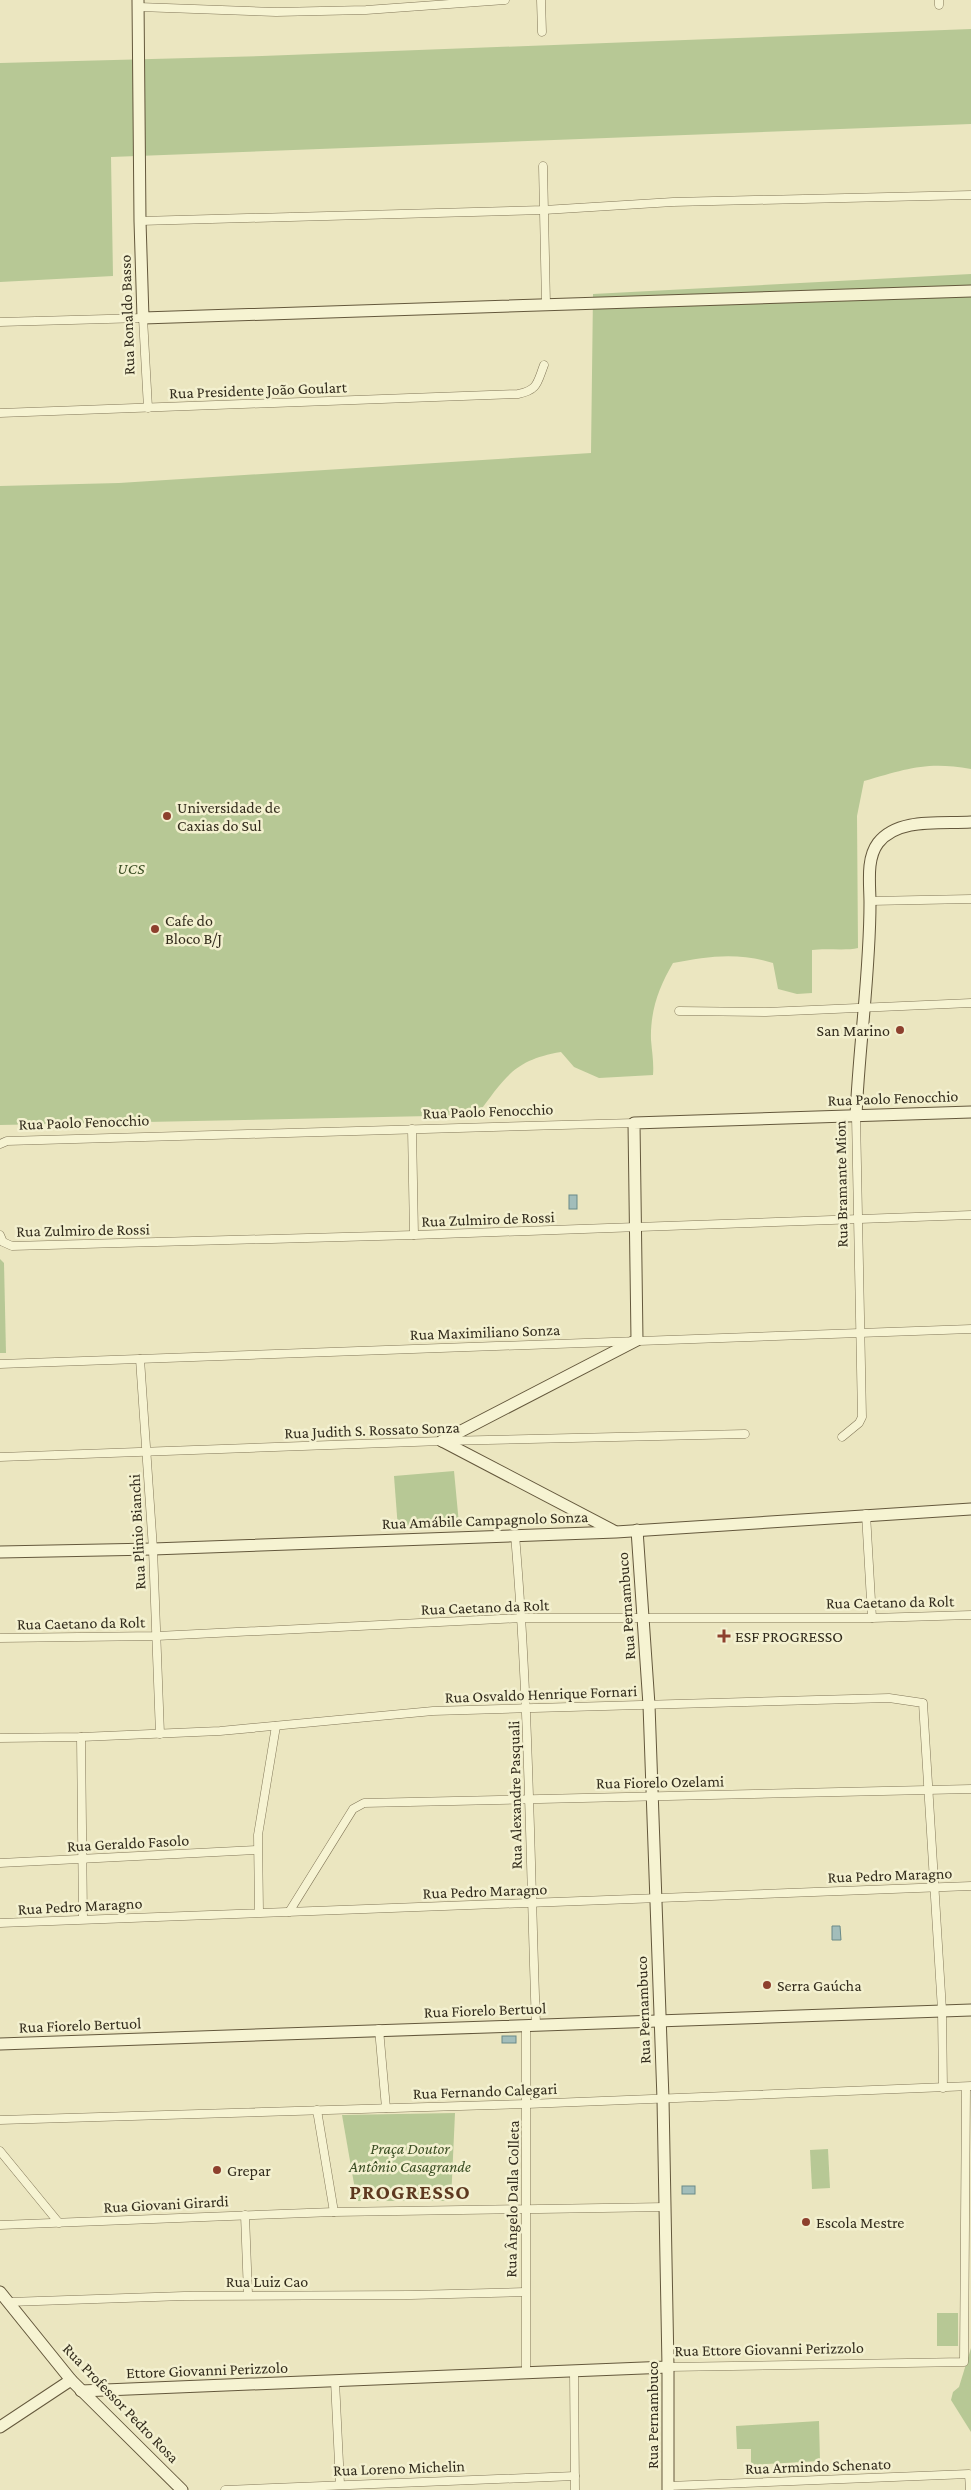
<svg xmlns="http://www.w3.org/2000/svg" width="971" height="2490" viewBox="0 0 971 2490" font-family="'Crimson Pro',serif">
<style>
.green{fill:#b7c895}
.water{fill:#a2bdba;stroke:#6a8a88}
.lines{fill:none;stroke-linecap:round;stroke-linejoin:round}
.street-casing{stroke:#827759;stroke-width:9}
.secondary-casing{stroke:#64583c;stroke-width:13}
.street{stroke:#f6f3d2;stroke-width:8}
.secondary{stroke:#f6f3d2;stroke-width:11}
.poi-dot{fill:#8d402d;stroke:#f3f0cf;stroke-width:2}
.labels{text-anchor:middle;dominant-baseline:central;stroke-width:5;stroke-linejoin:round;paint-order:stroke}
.street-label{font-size:16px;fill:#332c1d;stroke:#f3f0cf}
.poi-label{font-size:16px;fill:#332c1d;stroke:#f3f0cf;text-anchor:start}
.park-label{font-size:16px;font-style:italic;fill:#3b4e24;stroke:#f3f0cf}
.district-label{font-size:21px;font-weight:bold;letter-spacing:1px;fill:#5d381f;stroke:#f3f0cf}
</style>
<rect width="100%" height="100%" fill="#ebe6c0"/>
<!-- green -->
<g class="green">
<polygon points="971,29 971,124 111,157 113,276 0,282 0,63 262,56"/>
<path d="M971,274V769C926,761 907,769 864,781L857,816L858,948C846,951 826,948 812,950V993L797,994L778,989L773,963C738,952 708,956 673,963C659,987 650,1011 651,1040C652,1052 654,1063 653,1075L599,1078L574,1067L561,1052C513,1060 505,1078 477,1115L0,1125V486L119,483L591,453L593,294Z"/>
<polygon points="0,1259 4,1263 6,1353 0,1353"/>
<polygon points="454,1471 459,1524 398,1529 394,1476"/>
<polygon points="455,2113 451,2201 357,2201 342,2115"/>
<polygon points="828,2149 830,2188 812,2189 810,2150"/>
<rect x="937" y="2313" width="21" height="33"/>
<polygon points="971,2348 971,2432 951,2400 953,2392 959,2387"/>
<polygon points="819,2421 820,2461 751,2465 751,2449 737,2449 736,2426"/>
</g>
<!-- water -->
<g class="water">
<rect x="569" y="1195" width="8" height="14"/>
<polygon points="832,1926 840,1926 841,1940 832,1940"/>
<rect x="502" y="2036" width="14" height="7"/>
<rect x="682" y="2186" width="13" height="8"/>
</g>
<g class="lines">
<defs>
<g id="street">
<polyline points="541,0 542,32"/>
<polyline points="939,0 939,5"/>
<polyline points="139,7 276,12 366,10 505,0"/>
<polyline points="543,166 546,304"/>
<polyline points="140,221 544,210 673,202 971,195"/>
<polyline points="0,322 143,318 148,408"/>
<path d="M0,413L518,394C538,390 537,383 544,365"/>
<polyline points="870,901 971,899"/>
<polyline points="679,1011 766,1012 971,1003"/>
<polyline points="412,1129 414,1235"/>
<polyline points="0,1144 7,1141 634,1123"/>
<polyline points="0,1235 3,1242 12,1246 414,1235 971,1215"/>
<polyline points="140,1359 153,1549 160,1734"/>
<polyline points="0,1364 971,1329"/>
<polyline points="842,1437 859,1423 862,1417 856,1116"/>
<polyline points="0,1457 442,1441 745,1434"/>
<polyline points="866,1514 872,1618"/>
<path d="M515,1535C529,1698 530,1862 536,2025"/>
<polyline points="0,1638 157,1636 522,1618 872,1618 971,1615"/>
<polyline points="81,1737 83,1919"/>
<polyline points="0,1738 81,1737 220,1731 433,1711 889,1698 923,1703 942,2010 943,2088"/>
<polyline points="0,1863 257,1850"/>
<polyline points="259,1912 258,1835 276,1726"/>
<polyline points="289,1912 353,1809 364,1803 971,1789"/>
<polyline points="0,1923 971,1886"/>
<polyline points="526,2025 526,2373"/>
<polyline points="379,2029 386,2108"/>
<polyline points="317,2110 334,2212"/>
<polyline points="0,2120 527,2104 971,2086"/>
<polyline points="0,2151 59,2223"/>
<polyline points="245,2215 248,2294"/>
<polyline points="0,2225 334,2212 666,2207"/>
<polyline points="9,2302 184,2296 411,2295 525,2292"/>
<polyline points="668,2367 964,2362 966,2087"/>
<polyline points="574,2371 575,2490"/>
<polyline points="335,2381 340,2484"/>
<polyline points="668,2486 969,2474 970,2490"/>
<polyline points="225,2490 575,2476"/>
</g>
<g id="secondary">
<polyline points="138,0 140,221 143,318 971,291"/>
<path d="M856,1116C859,1045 870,974 870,903C870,884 866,859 878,843C898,817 942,824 971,822"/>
<polyline points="442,1441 637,1340 634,1123 971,1112"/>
<polyline points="442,1441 614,1531"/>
<polyline points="637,1530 649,1705 663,2099 668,2367 668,2490"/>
<polyline points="0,1552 153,1549 616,1532 971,1509"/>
<polyline points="0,2044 971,2010"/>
<polyline points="0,2292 71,2380 182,2490"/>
<polyline points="81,2391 668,2367"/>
<polyline points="0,2427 71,2380"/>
</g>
</defs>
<!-- street casing -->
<use href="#street" class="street-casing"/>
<!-- secondary casing -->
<use href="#secondary" class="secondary-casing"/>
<!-- street -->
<use href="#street" class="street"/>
<!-- secondary -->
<use href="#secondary" class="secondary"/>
</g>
<!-- markers -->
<g class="poi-dot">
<circle cx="167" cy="816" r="5"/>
<circle cx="155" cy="929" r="5"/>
<circle cx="900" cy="1030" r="5"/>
<path d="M721.5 1628.5h5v5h5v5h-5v5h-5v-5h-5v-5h5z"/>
<circle cx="767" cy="1985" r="5"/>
<circle cx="217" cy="2170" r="5"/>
<circle cx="806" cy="2222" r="5"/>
</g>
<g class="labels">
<!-- street labels -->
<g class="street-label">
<text transform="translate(127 315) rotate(-92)">Rua Ronaldo Basso</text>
<text transform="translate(258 390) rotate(-2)">Rua Presidente João Goulart</text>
<text transform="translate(893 1098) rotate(-2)">Rua Paolo Fenocchio</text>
<text transform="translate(488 1111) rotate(-2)">Rua Paolo Fenocchio</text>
<text transform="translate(84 1122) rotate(-2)">Rua Paolo Fenocchio</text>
<text transform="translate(841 1184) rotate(-91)">Rua Bramante Mion</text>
<text transform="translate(488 1219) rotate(-2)">Rua Zulmiro de Rossi</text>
<text transform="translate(83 1230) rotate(-1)">Rua Zulmiro de Rossi</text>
<text transform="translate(485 1332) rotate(-2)">Rua Maximiliano Sonza</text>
<text transform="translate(372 1430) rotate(-2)">Rua Judith S. Rossato Sonza</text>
<text transform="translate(485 1520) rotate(-2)">Rua Amábile Campagnolo Sonza</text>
<text transform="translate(137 1532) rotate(-93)">Rua Plinio Bianchi</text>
<text transform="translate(890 1602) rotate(-1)">Rua Caetano da Rolt</text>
<text transform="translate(626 1606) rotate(-94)">Rua Pernambuco</text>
<text transform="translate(485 1607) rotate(-2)">Rua Caetano da Rolt</text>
<text transform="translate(81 1623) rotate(-1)">Rua Caetano da Rolt</text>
<text transform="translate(541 1694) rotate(-2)">Rua Osvaldo Henrique Fornari</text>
<text transform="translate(660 1782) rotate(-1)">Rua Fiorelo Ozelami</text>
<text transform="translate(515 1795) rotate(-91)">Rua Alexandre Pasquali</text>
<text transform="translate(128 1843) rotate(-3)">Rua Geraldo Fasolo</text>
<text transform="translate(890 1875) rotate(-2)">Rua Pedro Maragno</text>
<text transform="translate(485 1891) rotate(-2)">Rua Pedro Maragno</text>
<text transform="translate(80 1906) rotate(-3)">Rua Pedro Maragno</text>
<text transform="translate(485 2010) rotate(-2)">Rua Fiorelo Bertuol</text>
<text transform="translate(643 2010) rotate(-92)">Rua Pernambuco</text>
<text transform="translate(80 2025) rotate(-2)">Rua Fiorelo Bertuol</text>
<text transform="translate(485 2091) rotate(-2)">Rua Fernando Calegari</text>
<text transform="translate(512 2199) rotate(-89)">Rua Ângelo Dalla Colleta</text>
<text transform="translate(166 2204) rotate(-3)">Rua Giovani Girardi</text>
<text x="267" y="2281">Rua Luiz Cao</text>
<text transform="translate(769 2349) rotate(-1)">Rua Ettore Giovanni Perizzolo</text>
<text transform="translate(207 2370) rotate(-2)">Ettore Giovanni Perizzolo</text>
<text transform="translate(121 2403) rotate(46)">Rua Professor Pedro Rosa</text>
<text transform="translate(652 2415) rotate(-90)">Rua Pernambuco</text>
<text transform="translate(818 2466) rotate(-2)">Rua Armindo Schenato</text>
<text transform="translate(399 2468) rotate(-2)">Rua Loreno Michelin</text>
</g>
<!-- poi labels -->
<g class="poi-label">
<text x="177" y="807">Universidade de<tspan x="177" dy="18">Caxias do Sul</tspan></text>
<text x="165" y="920">Cafe do<tspan x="165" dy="18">Bloco B/J</tspan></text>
<text x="890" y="1030" text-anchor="end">San Marino</text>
<text x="735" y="1636">ESF PROGRESSO</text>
<text x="777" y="1985">Serra Gaúcha</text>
<text x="227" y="2170">Grepar</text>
<text x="816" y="2222">Escola Mestre</text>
</g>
<!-- park labels -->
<g class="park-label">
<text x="131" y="868">UCS</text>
<text x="410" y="2148">Praça Doutor<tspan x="410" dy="18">Antônio Casagrande</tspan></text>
</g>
<!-- district labels -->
<g class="district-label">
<text x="410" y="2192">PROGRESSO</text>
</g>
</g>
</svg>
